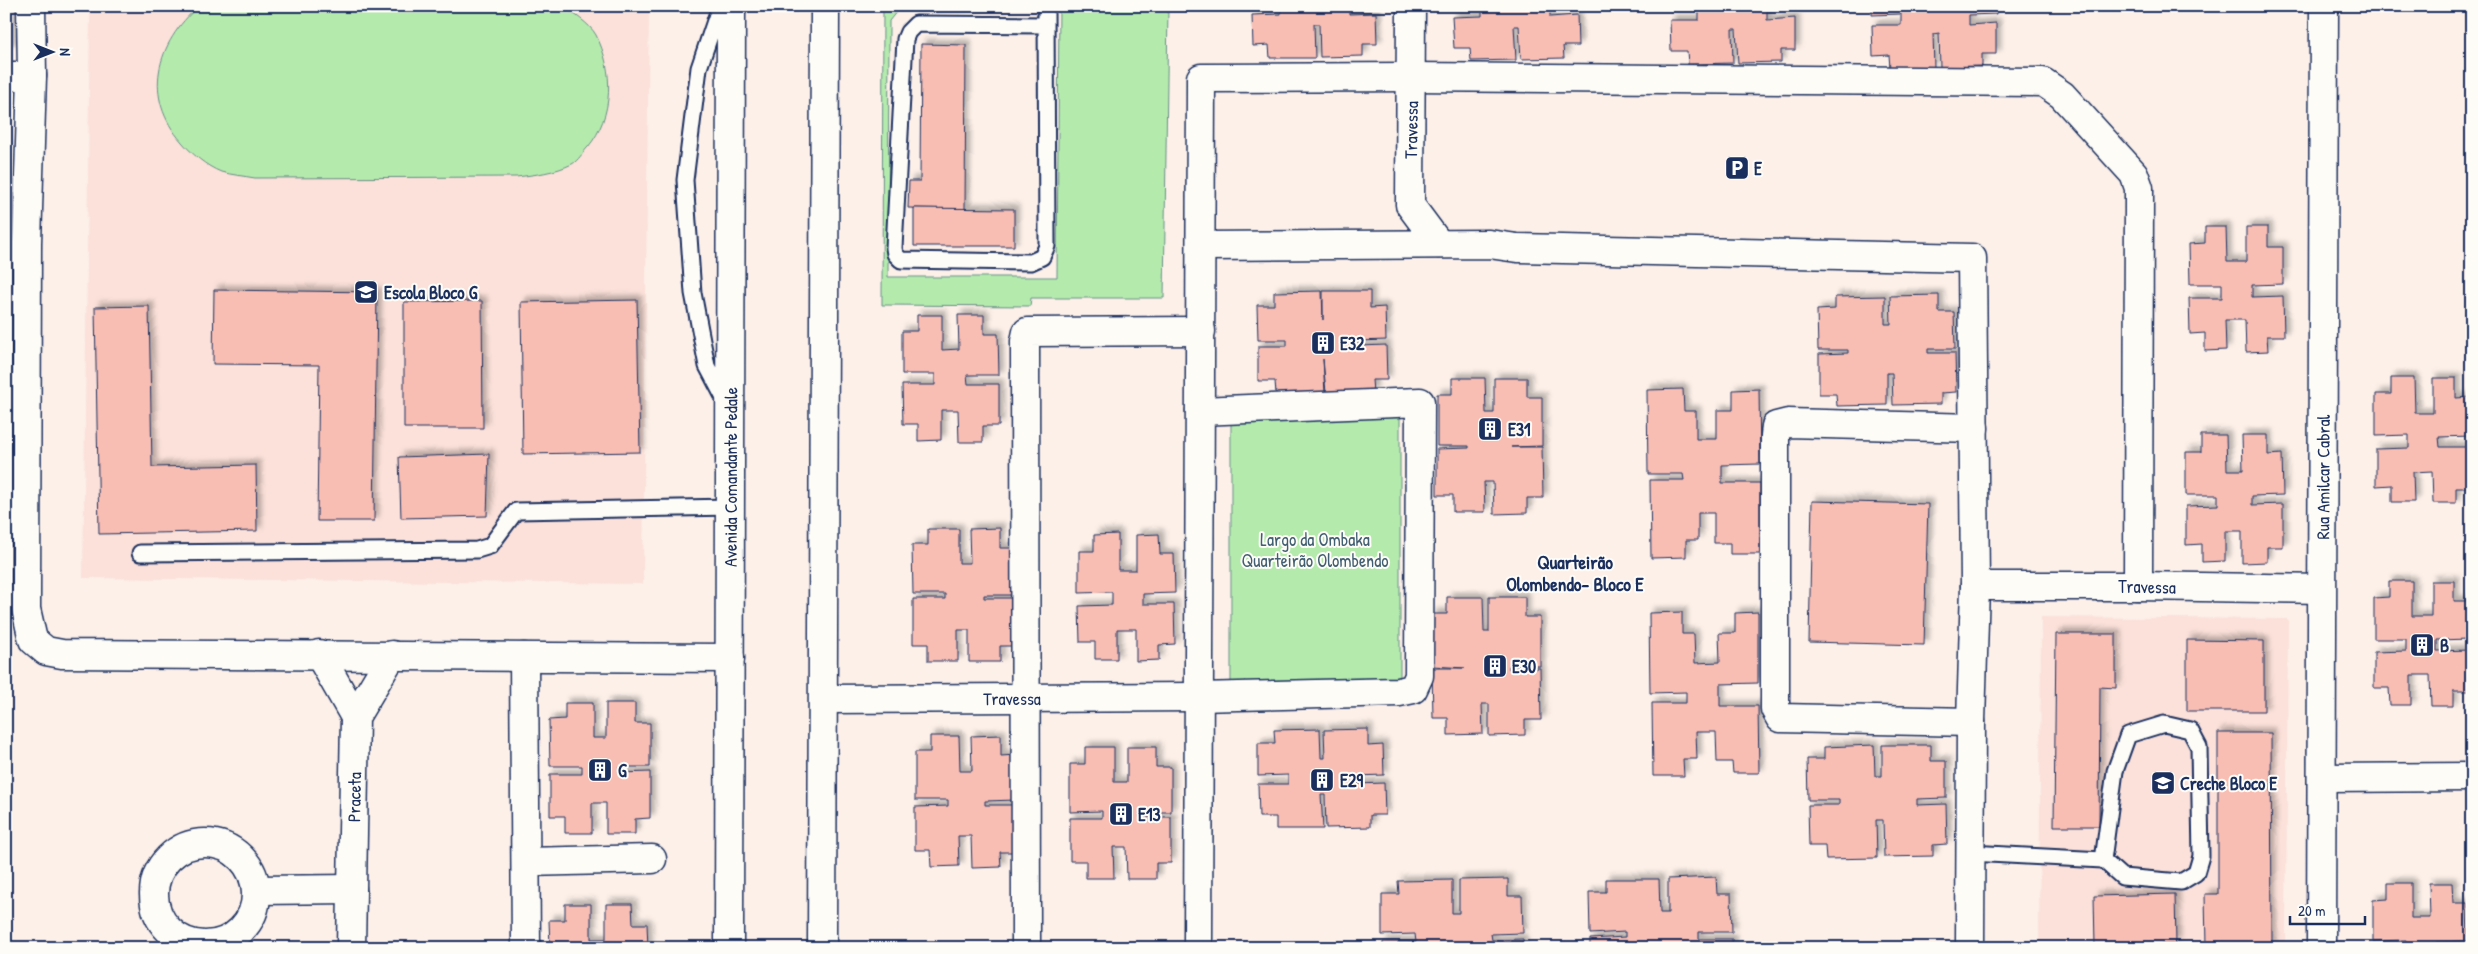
<svg xmlns="http://www.w3.org/2000/svg" width="2478" height="954" viewBox="0 0 2478 954" font-family="'Patrick Hand',sans-serif">
<style>
.built{fill:#fbe1d9}
.green{fill:#b4ebad;stroke:#688d86}
.building{fill:#f9beb3;stroke:#1b2f5e;filter:url(#shadow)}
.lines{fill:none;stroke-linecap:round;stroke-linejoin:round}
.lane-casing{stroke:#1b2f5e;stroke-width:19}
.street-casing{stroke:#1b2f5e;stroke-width:31}
.secondary-casing{stroke:#1b2f5e;stroke-width:31}
.lane{stroke:#fdfcf7;stroke-width:15}
.street{stroke:#fdfcf7;stroke-width:28}
.secondary{stroke:#fdfcf7;stroke-width:28}
.labels{text-anchor:middle;dominant-baseline:central;stroke-width:4;stroke-linejoin:round;paint-order:stroke}
.street-label{font-size:18px;fill:#1b2f5e;stroke:#fdfcf7}
.poi-label{font-size:18px;font-weight:bold;fill:#1b2f5e;stroke:#fdfcf7;text-anchor:start}
.park-label{font-size:18px;fill:#415e72;stroke:#fdfcf7}
.neighbourhood-label{font-size:19px;font-weight:bold;fill:#1b2f5e;stroke:#fdfcf7}
</style>
<defs>
<filter id="shadow"><feDropShadow dx="4.5" dy="-4.5" stdDeviation="2.5" flood-color="#0004"/></filter>
</defs>
<rect width="100%" height="100%" fill="#fcf0e9"/>
<filter id="ink" filterUnits="userSpaceOnUse"><feTurbulence type="fractalNoise" baseFrequency=".02" numOctaves="2"/><feDisplacementMap in="SourceGraphic" scale="10" xChannelSelector="R" yChannelSelector="G"/><feConvolveMatrix kernelMatrix="1 2 1 2 8 2 1 2 1" color-interpolation-filters="sRGB"/></filter>
<g filter="url(#ink)">
<!-- built -->
<g class="built">
<polygon points="90,6 649,6 643,584 83,578"/>
<polygon points="2041,617 2288,619 2286,948 2039,948"/>
</g>
<!-- green -->
<g class="green">
<path d="M199,6H561C572,12 590,24 596,35C614,70 614,116 588,147C583,152 578,161 572,164C556,172 534,175 516,177L255,178C244,176 232,175 221,172C206,166 192,154 182,142C142,97 156,43 199,6Z"/>
<polygon points="883,6 901,6 889,21 888,277 1057,277 1059,6 1168,6 1164,298 1031,298 1030,306 882,305"/>
<polygon points="1400,415 1400,685 1231,685 1231,416"/>
</g>
<!-- building -->
<g class="building">
<polygon points="1281,6 1349,6 1349,14 1376,13 1377,44 1363,44 1363,56 1320,57 1319,24 1314,24 1315,58 1270,58 1269,45 1253,46 1252,15 1281,14"/>
<polygon points="1452,6 1577,6 1550,7 1550,17 1577,15 1578,46 1563,46 1564,58 1521,59 1519,26 1514,26 1516,60 1471,61 1470,48 1454,48 1452,17 1482,16 1482,6"/>
<polygon points="1670,6 1795,6 1795,10 1767,11 1767,20 1795,18 1795,50 1781,50 1781,62 1738,63 1736,29 1732,29 1733,63 1688,64 1687,51 1671,51 1670,20 1699,20 1699,10 1670,10"/>
<polygon points="1872,6 1996,6 1996,14 1969,15 1969,25 1996,23 1996,54 1982,54 1982,66 1940,67 1939,33 1933,34 1934,67 1890,68 1889,55 1873,56 1872,25 1901,25 1901,14 1872,15"/>
<rect x="6" y="17" width="5" height="32"/>
<polygon points="921,44 966,45 965,209 908,208 909,181 920,181"/>
<polygon points="914,208 1014,209 1014,246 914,246"/>
<polygon points="2205,227 2226,227 2227,262 2246,262 2246,227 2268,227 2268,247 2283,247 2283,284 2252,285 2252,297 2283,296 2284,336 2267,336 2268,351 2246,352 2245,320 2225,320 2226,350 2205,351 2205,333 2190,334 2189,298 2222,298 2222,284 2190,284 2189,244 2205,243"/>
<polygon points="214,290 377,292 374,521 317,521 319,365 213,364"/>
<polygon points="1322,291 1323,320 1323,291 1370,291 1370,308 1385,307 1386,340 1358,341 1359,346 1386,345 1387,380 1372,380 1373,392 1326,393 1323,359 1325,393 1276,394 1275,381 1258,381 1258,346 1287,346 1287,340 1258,340 1257,305 1274,305 1274,292"/>
<polygon points="1939,295 1939,312 1954,312 1955,349 1928,349 1928,353 1955,353 1956,392 1941,393 1941,404 1893,405 1892,373 1887,373 1887,405 1837,406 1836,394 1819,394 1819,354 1848,353 1848,350 1818,350 1817,310 1835,309 1835,297 1885,296 1885,324 1891,324 1890,296"/>
<polygon points="637,300 640,452 523,454 521,302"/>
<polygon points="482,301 483,428 404,428 404,302"/>
<polygon points="149,306 152,467 256,465 257,531 99,534 95,307"/>
<polygon points="917,315 942,315 942,350 959,349 958,315 984,315 984,334 998,334 999,375 967,375 968,384 999,384 999,426 983,426 983,442 959,442 958,410 941,410 941,440 918,441 918,424 903,424 902,385 935,385 935,374 902,374 902,331 917,331"/>
<polygon points="1452,378 1485,378 1486,413 1494,413 1494,378 1527,378 1527,397 1542,397 1542,446 1511,447 1542,447 1543,498 1527,498 1527,513 1494,514 1493,482 1484,482 1485,512 1453,512 1453,495 1437,495 1437,449 1469,448 1469,446 1437,446 1437,394 1452,394"/>
<polygon points="2391,378 2414,378 2415,413 2433,413 2433,378 2456,378 2456,398 2471,397 2471,436 2439,437 2440,447 2471,447 2471,488 2456,488 2456,503 2433,503 2432,471 2413,472 2414,502 2392,502 2392,485 2376,486 2376,449 2409,448 2409,435 2376,436 2376,394 2391,394"/>
<polygon points="1683,389 1684,411 1696,411 1696,439 1717,439 1717,410 1733,410 1733,390 1759,389 1760,464 1722,465 1722,483 1760,483 1760,554 1730,554 1730,543 1714,543 1714,513 1698,513 1698,540 1686,540 1686,557 1651,558 1650,480 1684,480 1683,474 1648,474 1647,390"/>
<polygon points="2201,435 2226,435 2227,470 2243,470 2242,435 2268,435 2268,455 2282,454 2283,495 2252,496 2252,505 2283,504 2283,547 2267,547 2267,562 2242,563 2242,531 2225,531 2225,561 2202,562 2202,544 2186,545 2186,506 2218,505 2218,495 2186,495 2186,452 2201,452"/>
<polygon points="489,454 487,516 401,518 399,457"/>
<polygon points="1812,501 1928,504 1924,645 1809,642"/>
<polygon points="1000,528 1000,548 1015,548 1016,595 984,595 984,598 1015,598 1016,646 1000,646 1000,662 969,662 969,630 958,630 958,661 928,661 928,644 913,644 913,599 945,599 945,594 913,594 912,545 928,545 928,529 959,529 959,563 970,563 969,529"/>
<polygon points="1118,534 1118,570 1136,570 1136,535 1159,534 1160,554 1174,554 1175,593 1143,594 1143,604 1174,604 1175,644 1159,645 1159,660 1136,661 1136,629 1117,629 1117,659 1095,659 1095,642 1080,642 1079,606 1112,605 1112,592 1079,593 1079,551 1094,551 1094,535"/>
<polygon points="2389,581 2412,581 2412,616 2431,616 2431,581 2454,581 2454,601 2468,601 2469,639 2437,640 2437,651 2469,650 2469,691 2453,691 2453,706 2431,706 2430,675 2411,675 2411,705 2390,705 2389,688 2374,688 2374,652 2406,651 2406,639 2374,639 2374,598 2389,597"/>
<polygon points="1447,597 1483,597 1484,632 1489,632 1489,597 1525,597 1525,617 1540,617 1540,666 1509,666 1509,669 1540,668 1541,720 1525,720 1525,735 1489,736 1489,704 1482,704 1483,734 1448,735 1448,718 1433,718 1432,668 1465,668 1432,666 1432,614 1447,614"/>
<polygon points="1682,612 1682,634 1694,634 1695,663 1720,662 1719,633 1735,633 1735,613 1758,612 1758,683 1720,684 1720,706 1758,706 1759,773 1733,773 1732,762 1717,762 1716,732 1696,732 1697,759 1683,759 1684,776 1653,776 1652,703 1686,703 1686,692 1650,693 1649,613"/>
<polygon points="2056,634 2116,634 2116,688 2100,687 2099,826 2054,826"/>
<polygon points="2187,640 2264,641 2264,711 2187,711"/>
<polygon points="565,703 593,703 593,738 606,738 606,703 635,703 635,723 650,723 650,767 619,767 619,773 650,772 650,818 635,819 635,834 606,834 606,803 592,803 592,833 565,833 565,816 550,816 550,774 582,774 582,766 550,766 549,720 565,719"/>
<polygon points="1320,729 1321,758 1325,758 1324,730 1368,729 1368,746 1383,745 1384,775 1356,776 1357,784 1384,783 1385,815 1370,815 1370,827 1326,828 1325,795 1321,795 1323,829 1276,829 1276,817 1259,817 1258,784 1288,784 1288,775 1258,776 1258,743 1275,743 1274,730"/>
<polygon points="2218,733 2271,733 2272,946 2206,946 2205,894 2218,894"/>
<polygon points="1001,735 1001,756 1016,755 1016,800 985,801 985,805 1016,805 1017,852 1000,852 1001,867 972,868 971,836 958,836 959,866 931,867 930,850 915,850 915,807 948,806 948,800 915,800 915,752 930,752 930,736 959,736 960,771 972,771 971,736"/>
<polygon points="1874,745 1875,776 1882,776 1882,745 1931,745 1931,761 1946,761 1946,798 1917,799 1917,805 1946,804 1947,844 1933,845 1933,856 1884,857 1883,820 1876,820 1877,858 1826,859 1825,846 1809,846 1808,805 1839,805 1839,800 1808,800 1807,759 1824,759 1824,747"/>
<polygon points="1085,747 1114,747 1114,782 1127,782 1127,747 1156,747 1156,767 1171,767 1171,812 1140,812 1140,817 1171,817 1171,863 1156,863 1156,879 1127,879 1126,847 1113,847 1114,878 1086,878 1086,861 1070,861 1070,818 1102,818 1102,811 1070,812 1070,764 1085,764"/>
<polygon points="1716,877 1717,894 1731,894 1732,932 1699,932 1699,939 1732,939 1732,948 1590,948 1590,939 1625,937 1625,932 1590,934 1589,892 1606,892 1606,879 1659,879 1660,913 1668,913 1668,879"/>
<polygon points="1508,879 1508,896 1522,896 1523,933 1491,934 1492,940 1523,939 1523,948 1383,948 1383,942 1416,942 1415,934 1382,935 1382,894 1399,894 1398,881 1452,880 1452,913 1459,913 1459,880"/>
<polygon points="2388,883 2411,883 2411,918 2430,918 2429,883 2452,883 2453,903 2467,903 2468,941 2436,942 2436,948 2406,948 2406,940 2373,941 2373,900 2388,899"/>
<polygon points="2175,894 2176,944 2095,946 2094,896"/>
<polygon points="565,904 591,904 591,939 606,939 606,904 632,904 633,924 647,924 648,948 550,948 549,920 565,920"/>
</g>
<g class="lines">
<defs>
<g id="lane">
<polyline points="720,6 699,68 685,180 693,293 707,366 726,402"/>
<polyline points="1046,6 1047,246 1042,257 1031,262 901,260 895,254 894,248 905,39 908,32 916,24 1046,25"/>
<polyline points="140,553 477,550 490,546 516,511 732,507"/>
<polygon points="2164,724 2190,730 2199,747 2201,856 2196,873 2181,882 2122,877 2103,860 2115,771 2128,735"/>
<polyline points="1970,853 2103,860"/>
</g>
<g id="street">
<polyline points="31,6 32,76 27,243 26,609 33,640 46,651 62,654 730,658"/>
<polyline points="1411,6 1410,205 1439,244"/>
<polyline points="6,76 32,76"/>
<polyline points="1201,246 1489,244 1517,248 1972,258 1975,586 1971,722 1970,948"/>
<path id="s1" d="M1975,586H2138L2321,589"/>
<polyline points="319,654 355,717"/>
<polyline points="524,657 526,948"/>
<path id="s2" d="M824,699L1199,697L1399,692L1413,689L1419,676L1420,402L1200,411"/>
<polyline points="1971,722 1780,718 1775,709 1775,436 1776,426 1788,423 1974,428"/>
<polyline points="2323,778 2472,777"/>
<circle cx="205" cy="894" r="51"/>
<polyline points="526,862 652,859"/>
<polyline points="257,890 352,889"/>
<path id="s3" d="M351,948L355,717L392,655"/>
<polyline points="1026,948 1025,341 1027,332 1201,331"/>
<polyline points="1198,948 1201,78 1411,77 2043,82 2062,95 2134,174 2139,188 2138,586"/>
<path id="s4" d="M2321,948L2324,6"/>
</g>
<g id="secondary">
<path id="s5" d="M729,948L731,6"/>
<polyline points="822,948 825,6"/>
</g>
</defs>
<!-- lane casing -->
<use href="#lane" class="lane-casing"/>
<!-- street casing -->
<use href="#street" class="street-casing"/>
<!-- secondary casing -->
<use href="#secondary" class="secondary-casing"/>
<!-- lane -->
<use href="#lane" class="lane"/>
<!-- street -->
<use href="#street" class="street"/>
<!-- secondary -->
<use href="#secondary" class="secondary"/>
</g>
</g>
<!-- icons -->
<defs>
<symbol id="parking-square" viewBox="-11 -11 22 22"><rect x="-9" y="-9" width="18" height="18" rx="4" fill="#1b2f5e" stroke="#fdfcf7"/><path d="M-3.5-5.5H1a3.5 3.5 0 0 1 0 7H-1V5.5H-3.5ZM-1-3.4V-.6H.8a1.4 1.4 0 0 0 0-2.8Z" fill="#fff"/></symbol>
<symbol id="school-square" viewBox="-11 -11 22 22"><rect x="-9" y="-9" width="18" height="18" rx="4" fill="#1b2f5e" stroke="#fdfcf7"/><path d="M0-5L7-2L0 1L-7-2ZM-4 1L0 2.5L4 1V4Q0 6-4 4Z" fill="#fff"/></symbol>
<symbol id="building-square" viewBox="-11 -11 22 22"><rect x="-9" y="-9" width="18" height="18" rx="4" fill="#1b2f5e" stroke="#fdfcf7"/><path d="M-4-6H4V6H1V3H-1V6H-4ZM-2.5-4.3h1.7v1.8h-1.7ZM.8-4.3h1.7v1.8H.8ZM-2.5-1h1.7V.8h-1.7ZM.8-1h1.7V.8H.8Z" fill="#fff"/></symbol>
</defs>
<g fill-rule="evenodd">
<use href="#parking-square" x="1723" y="154" width="28" height="28"/>
<use href="#school-square" x="352" y="278" width="28" height="28"/>
<use href="#building-square" x="1309" y="329" width="28" height="28"/>
<use href="#building-square" x="1476" y="415" width="28" height="28"/>
<use href="#building-square" x="2408" y="631" width="28" height="28"/>
<use href="#building-square" x="1481" y="652" width="28" height="28"/>
<use href="#building-square" x="586" y="756" width="28" height="28"/>
<use href="#building-square" x="1308" y="766" width="28" height="28"/>
<use href="#school-square" x="2149" y="769" width="28" height="28"/>
<use href="#building-square" x="1107" y="800" width="28" height="28"/>
</g>
<g class="labels">
<!-- street labels -->
<g class="street-label">
<text transform="translate(1411 130) rotate(-89)">Travessa</text>
<text stroke="none"><textPath href="#s5" startOffset="471">Avenida Comandante Pedale</textPath></text>
<text stroke="none"><textPath href="#s4" startOffset="471">Rua Amilcar Cabral</textPath></text>
<text stroke="none"><textPath href="#s1" startOffset="172">Travessa</textPath></text>
<text stroke="none"><textPath href="#s2" startOffset="188">Travessa</textPath></text>
<text stroke="none"><textPath href="#s3" startOffset="151">Praceta</textPath></text>
</g>
<!-- poi labels -->
<g class="poi-label">
<text x="1754" y="168">E</text>
<text x="384" y="292">Escola Bloco G</text>
<text x="1340" y="343">E32</text>
<text x="1508" y="429">E31</text>
<text x="2440" y="645">B</text>
<text x="1512" y="666">E30</text>
<text x="618" y="770">G</text>
<text x="1340" y="780">E29</text>
<text x="2180" y="783">Creche Bloco E</text>
<text x="1138" y="814">E13</text>
</g>
<!-- park labels -->
<g class="park-label">
<text x="1315" y="539">Largo da Ombaka<tspan x="1315" dy="21">Quarteirão Olombendo</tspan></text>
</g>
<!-- neighbourhood labels -->
<g class="neighbourhood-label">
<text x="1575" y="562">Quarteirão<tspan x="1575" dy="22">Olombendo- Bloco E</tspan></text>
</g>
</g>
<!-- margin -->
<rect width="2478" height="954" fill="none" stroke="#fdfcf7" stroke-width="25"/>
<rect x="12" y="12" width="2453" height="929" fill="none" stroke="#1b2f5e" stroke-width="2" filter="url(#ink)"/>
<!-- north arrow -->
<g transform="translate(52 52) rotate(90)" stroke="#fdfcf7" stroke-width="4" paint-order="stroke">
<path d="M0-4L9 19L0 12L-9 19Z" fill="#1b2f5e"/>
<text y="-8" font-size="14" font-weight="bold" text-anchor="middle" fill="#1b2f5e">N</text>
</g>
<!-- scale -->
<path d="M2290 916v8h75v-8" fill="none" stroke="#1b2f5e" stroke-width="2.5"/>
<text x="2298" y="916" font-size="15" fill="#1b2f5e" stroke="#fdfcf7" stroke-width="4" paint-order="stroke">20 m</text>
</svg>
